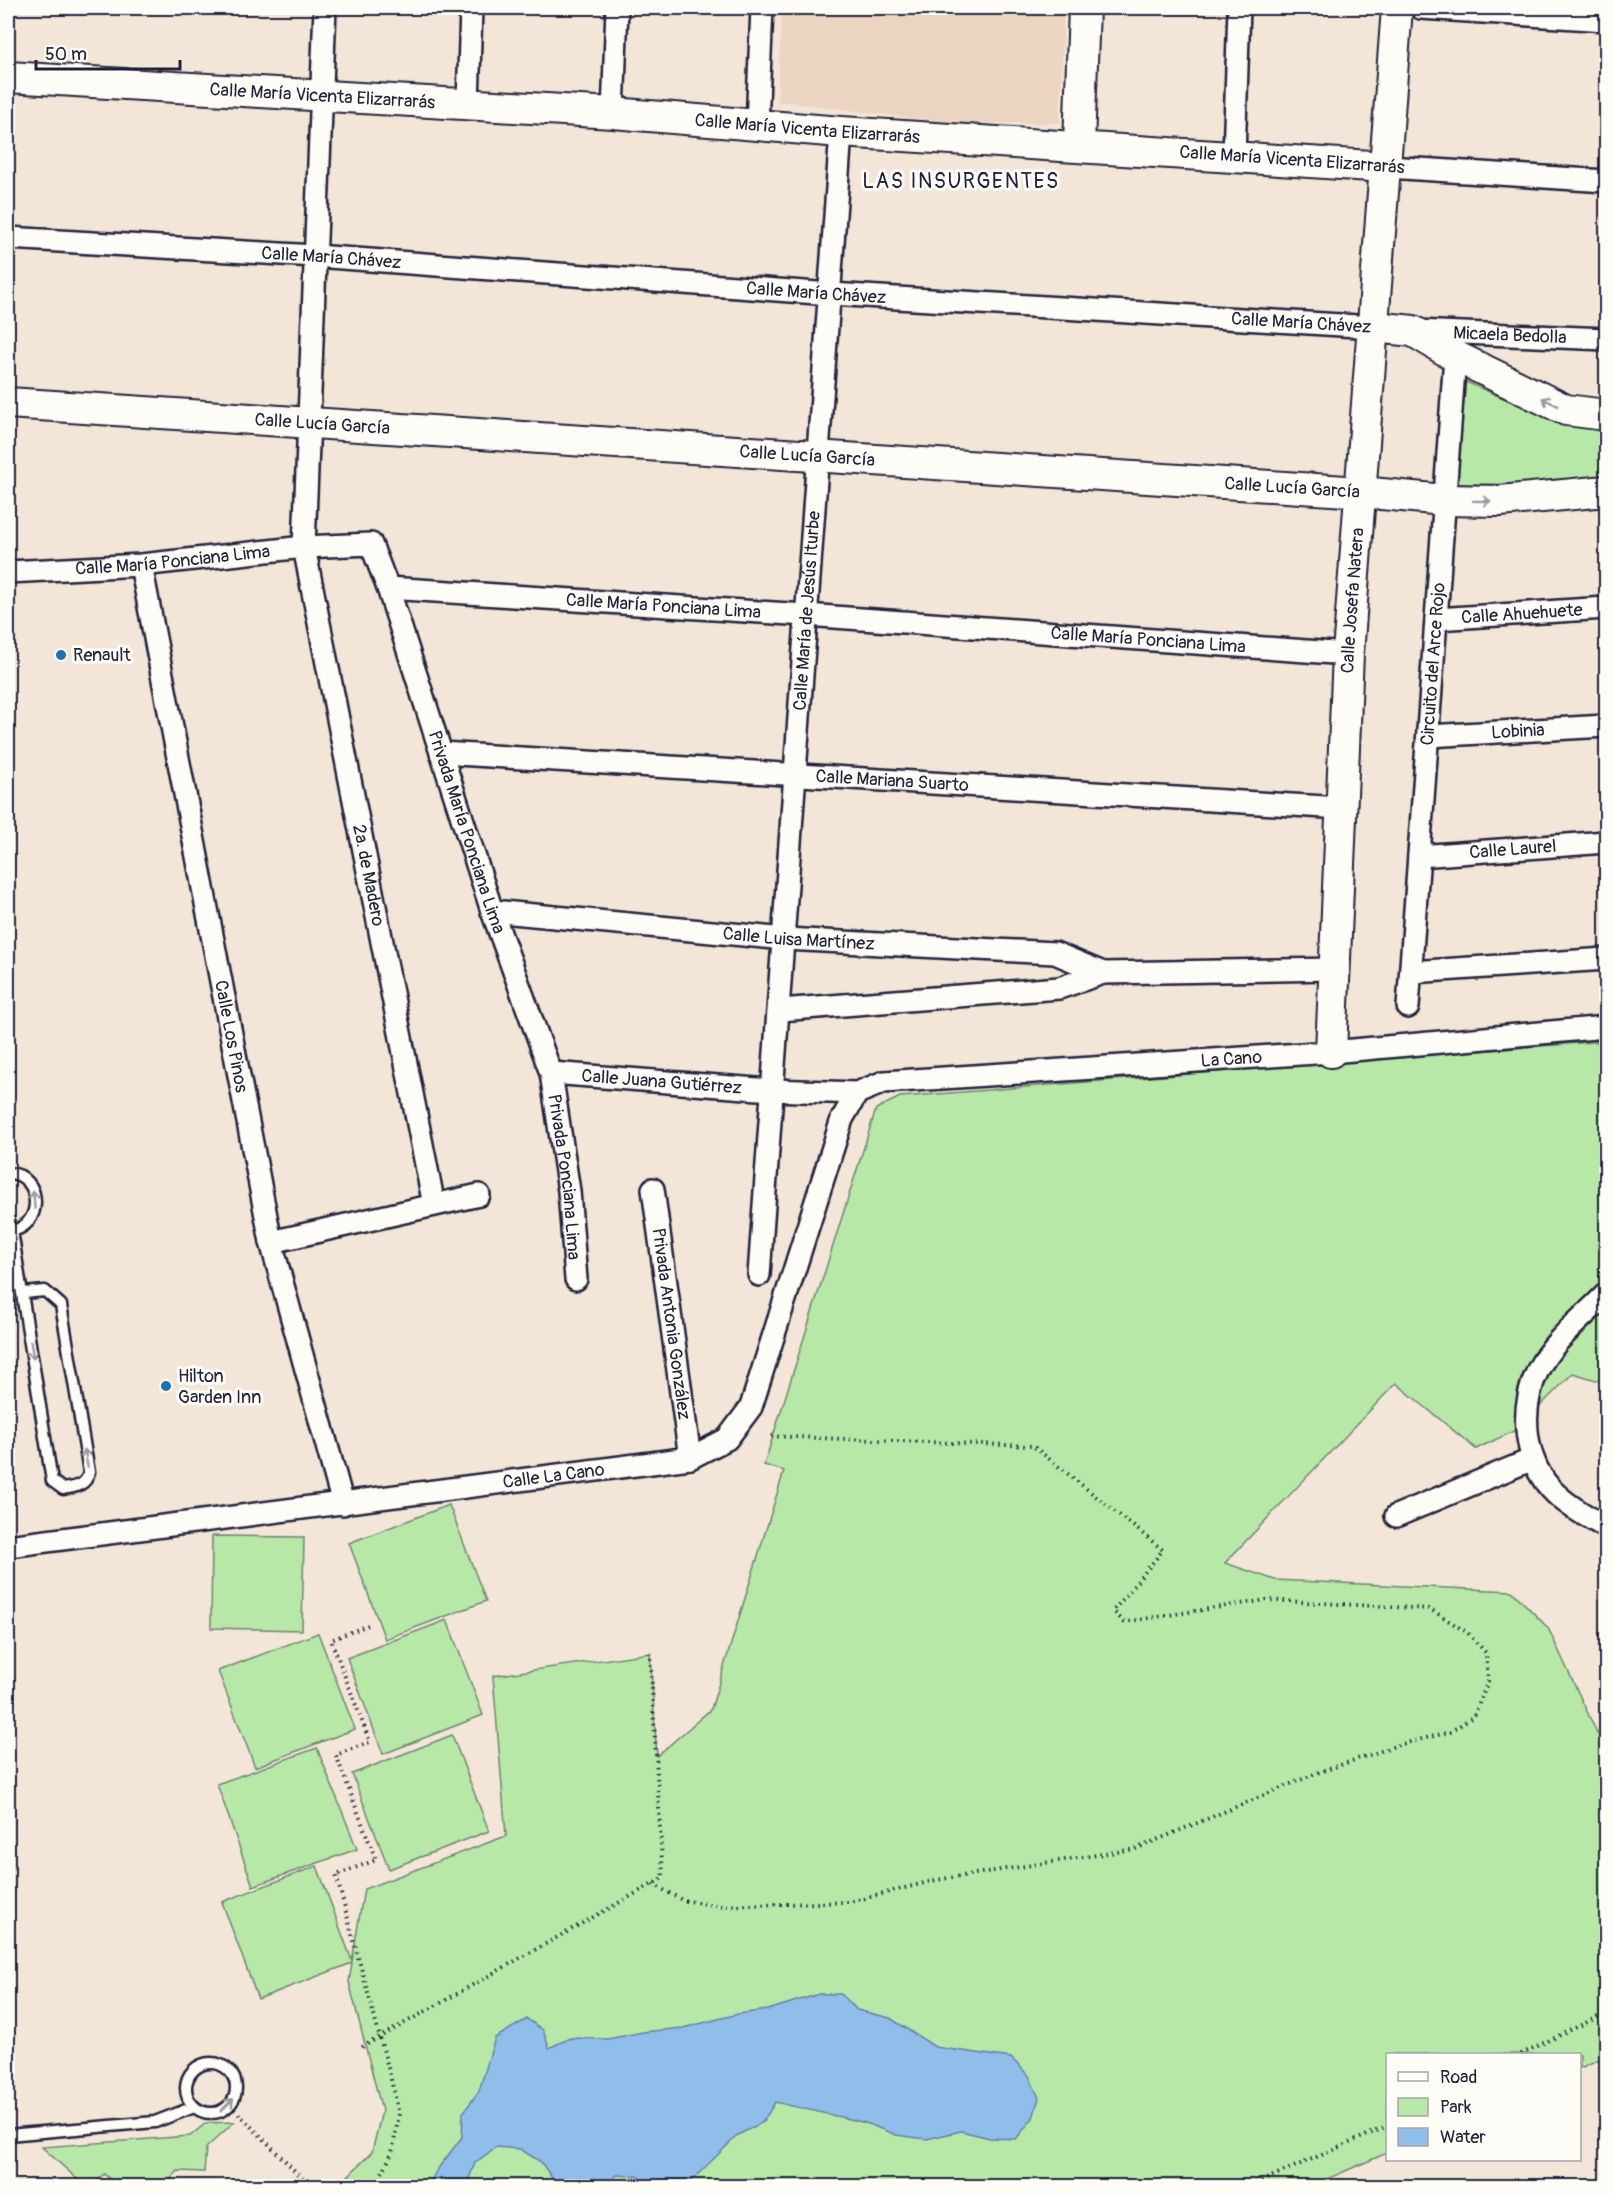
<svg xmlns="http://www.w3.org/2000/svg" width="1614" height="2194" viewBox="0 0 1614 2194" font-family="Pangolin,sans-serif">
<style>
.built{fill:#ecd5c0}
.green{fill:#b7e8a8;stroke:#6c8572;stroke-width:1.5}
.water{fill:#90beea;stroke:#6480a4;stroke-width:1.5}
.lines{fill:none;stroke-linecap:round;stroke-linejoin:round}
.lane-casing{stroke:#22223b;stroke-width:15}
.street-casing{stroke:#22223b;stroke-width:26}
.secondary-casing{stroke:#22223b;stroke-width:34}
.path{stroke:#22223b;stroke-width:4;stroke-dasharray:1.5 4.5;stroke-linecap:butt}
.lane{stroke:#fdfcf7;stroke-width:10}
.street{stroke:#fdfcf7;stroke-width:21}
.secondary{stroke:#fdfcf7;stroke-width:30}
.oneway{stroke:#9a9aa2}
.poi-dot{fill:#1f6fb2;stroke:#fdfcf7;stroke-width:2}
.labels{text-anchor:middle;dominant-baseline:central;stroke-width:6;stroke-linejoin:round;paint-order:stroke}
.street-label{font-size:18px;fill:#22223b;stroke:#fdfcf7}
.poi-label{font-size:18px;fill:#22223b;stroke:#fdfcf7;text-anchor:start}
.quarter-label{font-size:21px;letter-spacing:1.5px;fill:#22223b;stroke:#fdfcf7}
</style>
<rect width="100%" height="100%" fill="#f3e5d7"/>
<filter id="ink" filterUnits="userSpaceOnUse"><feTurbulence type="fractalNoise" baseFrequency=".0167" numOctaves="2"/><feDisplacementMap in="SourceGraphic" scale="12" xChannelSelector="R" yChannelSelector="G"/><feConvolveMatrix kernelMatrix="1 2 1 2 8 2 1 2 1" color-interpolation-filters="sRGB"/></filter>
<g filter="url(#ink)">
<!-- built -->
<polygon class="built" points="782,8 1064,8 1060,123 951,123 777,101"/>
<!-- green -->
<g class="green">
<polygon points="1464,381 1553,420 1606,425 1606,479 1536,485 1453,484"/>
<polygon points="1606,1041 1606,1383 1573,1373 1516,1430 1476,1449 1396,1383 1225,1563 1275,1580 1512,1591 1548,1628 1598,1735 1606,1738 1606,2056 1580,2068 1580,2054 1388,2054 1387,2153 1311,2186 328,2186 343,2181 372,2152 382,2111 349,1982 352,1963 258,1999 222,1902 317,1866 352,1961 364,1889 506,1836 493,1676 650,1653 657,1756 711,1709 784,1471 764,1465 876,1109 900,1097"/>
<polygon points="449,1505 486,1601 385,1639 349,1543"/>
<polygon points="212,1536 304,1537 302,1630 211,1628"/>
<polygon points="447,1620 483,1715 383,1754 347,1658"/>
<polygon points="318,1633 355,1729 255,1767 218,1671"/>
<polygon points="452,1735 489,1831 389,1869 352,1774"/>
<polygon points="317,1748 357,1849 253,1886 217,1784"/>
<polygon points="234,2122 206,2148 204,2172 178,2171 164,2186 118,2186 104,2174 92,2186 85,2186 42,2147 190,2136 206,2123"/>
</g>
<!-- water -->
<polygon class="water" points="819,1994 841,1994 857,2010 890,2018 935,2047 1011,2058 1029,2076 1039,2098 1033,2118 1016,2139 990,2138 961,2131 927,2139 896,2135 866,2123 775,2102 763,2122 738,2135 692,2180 680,2186 648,2186 638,2176 616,2175 611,2186 570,2186 554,2181 541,2162 520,2149 496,2147 475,2163 466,2186 428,2186 437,2170 462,2137 463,2113 479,2091 495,2038 527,2019 543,2030 549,2048 570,2038 608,2039 643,2032 683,2028 738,2014 768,2010"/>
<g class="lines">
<defs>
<g id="lane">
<path d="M8,1173C44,1174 44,1230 8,1231"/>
<path d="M12,1231L52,1481L63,1489C75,1487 86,1486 89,1472L61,1305L45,1291L23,1293"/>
<circle cx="211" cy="2088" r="25"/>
<polyline points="8,2135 155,2122 194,2107"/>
</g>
<g id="street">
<path id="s1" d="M325,8L304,547L434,1205"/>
<polyline points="1421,8 1606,20"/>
<polyline points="468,104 471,8"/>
<polyline points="613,113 617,8"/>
<polyline points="757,125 762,8"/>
<polyline points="1234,156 1239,8"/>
<polyline points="1387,167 1606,181"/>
<path id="s2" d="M8,238L315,256L831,294L1374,327"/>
<path id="s3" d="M1416,331L1606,339"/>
<path id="s4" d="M141,565L271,1242L343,1504"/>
<path id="s5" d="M8,572L141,565L304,547L371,544L388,588L492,911L551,1073L569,1191L576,1279"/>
<path id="s6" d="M388,588L806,615L1348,654"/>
<path id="s7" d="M1436,619L1606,608"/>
<path id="s8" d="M1428,736L1606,726"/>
<path id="s9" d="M441,753L1342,808"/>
<path id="s10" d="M1419,856L1606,842"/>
<path id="s11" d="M492,911L785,939L1055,953L1103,973"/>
<polyline points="1411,972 1606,959"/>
<path id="s12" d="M1408,1007L1455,356"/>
<polyline points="780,1010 1059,988 1103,973 1334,969"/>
<path id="s13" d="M551,1073L772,1090L857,1093L884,1082L1331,1052L1606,1027"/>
<path id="s14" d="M653,1189L690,1458"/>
<polyline points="271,1242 479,1195"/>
<path id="s15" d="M759,1275L841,132"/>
<path d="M1606,1294C1584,1317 1552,1341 1538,1370C1519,1409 1523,1463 1556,1494C1571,1508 1589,1518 1606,1527"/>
<polyline points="1396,1516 1533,1459"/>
<path id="s16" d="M8,1546L690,1458L727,1439L751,1407L842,1119L857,1093"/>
</g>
<g id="secondary">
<path id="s17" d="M8,77L613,113L841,132L1387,167"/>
<polyline points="1079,145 1084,8"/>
<polyline points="1374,327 1413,331 1455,356 1566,410 1606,415"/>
<path id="s18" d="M8,403L1361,492L1444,500L1500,501L1606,491"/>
<path id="s19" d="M1331,1052L1348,654L1397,8"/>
</g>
</defs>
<!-- lane casing -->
<use href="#lane" class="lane-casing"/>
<!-- street casing -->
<use href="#street" class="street-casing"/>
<!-- secondary casing -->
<use href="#secondary" class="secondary-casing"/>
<!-- path -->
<g class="path">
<polyline points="368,1625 331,1640 370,1742 336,1755 376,1860 336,1875 390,2075 399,2114 392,2153 376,2186"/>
<polyline points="653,1884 682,1900 720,1906 850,1902 936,1880 1135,1849 1317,1773 1398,1745 1450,1732 1474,1716 1488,1681 1486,1653 1468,1633 1430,1609 1266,1600 1124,1622 1113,1611 1163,1550 1033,1446 767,1436"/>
<polyline points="362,2047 663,1878 650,1653"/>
<polyline points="1521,2054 1606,2013"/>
<polyline points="230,2105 310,2186"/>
<polyline points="1250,2186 1388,2126"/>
</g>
<!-- lane -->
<use href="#lane" class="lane"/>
<!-- street -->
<use href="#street" class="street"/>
<!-- secondary -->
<use href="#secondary" class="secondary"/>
</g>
<!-- one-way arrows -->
<defs><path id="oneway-shaft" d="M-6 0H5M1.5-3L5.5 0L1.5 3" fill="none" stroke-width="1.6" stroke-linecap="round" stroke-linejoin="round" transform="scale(1.5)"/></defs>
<g class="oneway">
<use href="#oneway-shaft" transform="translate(1550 402) rotate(-154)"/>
<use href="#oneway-shaft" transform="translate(1482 501) rotate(1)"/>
<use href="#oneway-shaft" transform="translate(34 1200) rotate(-94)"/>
<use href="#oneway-shaft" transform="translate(32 1350) rotate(81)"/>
<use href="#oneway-shaft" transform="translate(86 1458) rotate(-100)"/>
<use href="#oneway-shaft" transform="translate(227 2105) rotate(-45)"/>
</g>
</g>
<!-- markers -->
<g class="poi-dot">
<circle cx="61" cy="655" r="6"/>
<circle cx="166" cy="1386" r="6"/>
</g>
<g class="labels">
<!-- street labels -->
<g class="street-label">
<text stroke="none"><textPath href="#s17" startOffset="315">Calle María Vicenta Elizarrarás</textPath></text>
<text stroke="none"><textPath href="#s17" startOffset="801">Calle María Vicenta Elizarrarás</textPath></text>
<text transform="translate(1292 160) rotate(4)">Calle María Vicenta Elizarrarás</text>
<text stroke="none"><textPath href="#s2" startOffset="324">Calle María Chávez</textPath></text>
<text stroke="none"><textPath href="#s2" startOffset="810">Calle María Chávez</textPath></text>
<text stroke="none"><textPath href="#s2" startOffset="1296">Calle María Chávez</textPath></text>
<text stroke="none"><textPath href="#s3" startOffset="94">Micaela Bedolla</textPath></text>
<text stroke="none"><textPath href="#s18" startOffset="315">Calle Lucía García</textPath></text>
<text stroke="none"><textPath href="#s18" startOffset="801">Calle Lucía García</textPath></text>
<text stroke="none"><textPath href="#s18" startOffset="1287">Calle Lucía García</textPath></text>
<text stroke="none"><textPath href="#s5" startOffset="165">Calle María Ponciana Lima</textPath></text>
<text stroke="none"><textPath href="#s19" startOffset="452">Calle Josefa Natera</textPath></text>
<text stroke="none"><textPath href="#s6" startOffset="276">Calle María Ponciana Lima</textPath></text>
<text stroke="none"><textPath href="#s15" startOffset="666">Calle María de Jesús Iturbe</textPath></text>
<text stroke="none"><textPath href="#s7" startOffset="86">Calle Ahuehuete</textPath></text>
<text stroke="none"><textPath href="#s6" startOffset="762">Calle María Ponciana Lima</textPath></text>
<text stroke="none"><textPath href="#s12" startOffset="344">Circuito del Arce Rojo</textPath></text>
<text stroke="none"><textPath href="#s8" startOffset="90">Lobinia</textPath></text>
<text stroke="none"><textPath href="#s9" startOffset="452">Calle Mariana Suarto</textPath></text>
<text stroke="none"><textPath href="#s5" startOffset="668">Privada María Ponciana Lima</textPath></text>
<text stroke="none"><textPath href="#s10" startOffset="94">Calle Laurel</textPath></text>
<text stroke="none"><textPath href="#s1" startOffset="874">2a. de Madero</textPath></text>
<text stroke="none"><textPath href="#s11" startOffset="308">Calle Luisa Martínez</textPath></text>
<text stroke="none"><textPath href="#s4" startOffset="480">Calle Los Pinos</textPath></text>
<text stroke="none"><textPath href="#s13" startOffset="684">La Cano</textPath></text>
<text stroke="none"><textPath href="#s13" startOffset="111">Calle Juana Gutiérrez</textPath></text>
<text stroke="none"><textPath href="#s5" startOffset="1028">Privada Ponciana Lima</textPath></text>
<text stroke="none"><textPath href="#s14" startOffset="136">Privada Antonia González</textPath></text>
<text stroke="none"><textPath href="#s16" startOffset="550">Calle La Cano</textPath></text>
</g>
<!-- poi labels -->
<g class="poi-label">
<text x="73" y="655">Renault</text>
<text x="178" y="1376">Hilton<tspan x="178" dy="21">Garden Inn</tspan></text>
</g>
<!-- quarter labels -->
<g class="quarter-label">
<text x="961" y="181">LAS INSURGENTES</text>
</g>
</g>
<!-- margin -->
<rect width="1614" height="2194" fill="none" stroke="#fdfcf7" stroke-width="30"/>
<rect x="15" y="15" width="1584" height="2164" fill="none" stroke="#22223b" stroke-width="2" filter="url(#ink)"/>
<!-- legend -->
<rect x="1386" y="2053" width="195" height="108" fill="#fdfcf7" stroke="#a5a5ac" stroke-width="1.5"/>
<rect x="1398" y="2072" width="30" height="9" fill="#fdfcf7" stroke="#a5a5ac" stroke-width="1.5"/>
<text x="1440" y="2083" font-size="18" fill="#22223b">Road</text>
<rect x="1398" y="2098" width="30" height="18" fill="#b7e8a8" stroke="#a5a5ac" stroke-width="1.5"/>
<text x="1440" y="2113" font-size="18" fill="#22223b">Park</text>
<rect x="1398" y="2128" width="30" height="18" fill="#90beea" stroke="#a5a5ac" stroke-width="1.5"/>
<text x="1440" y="2143" font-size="18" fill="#22223b">Water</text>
<!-- scale -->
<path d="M36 60v9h144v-9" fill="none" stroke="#22223b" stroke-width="3"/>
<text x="45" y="60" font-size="18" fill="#22223b" stroke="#fdfcf7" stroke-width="4.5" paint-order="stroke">50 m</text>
</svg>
